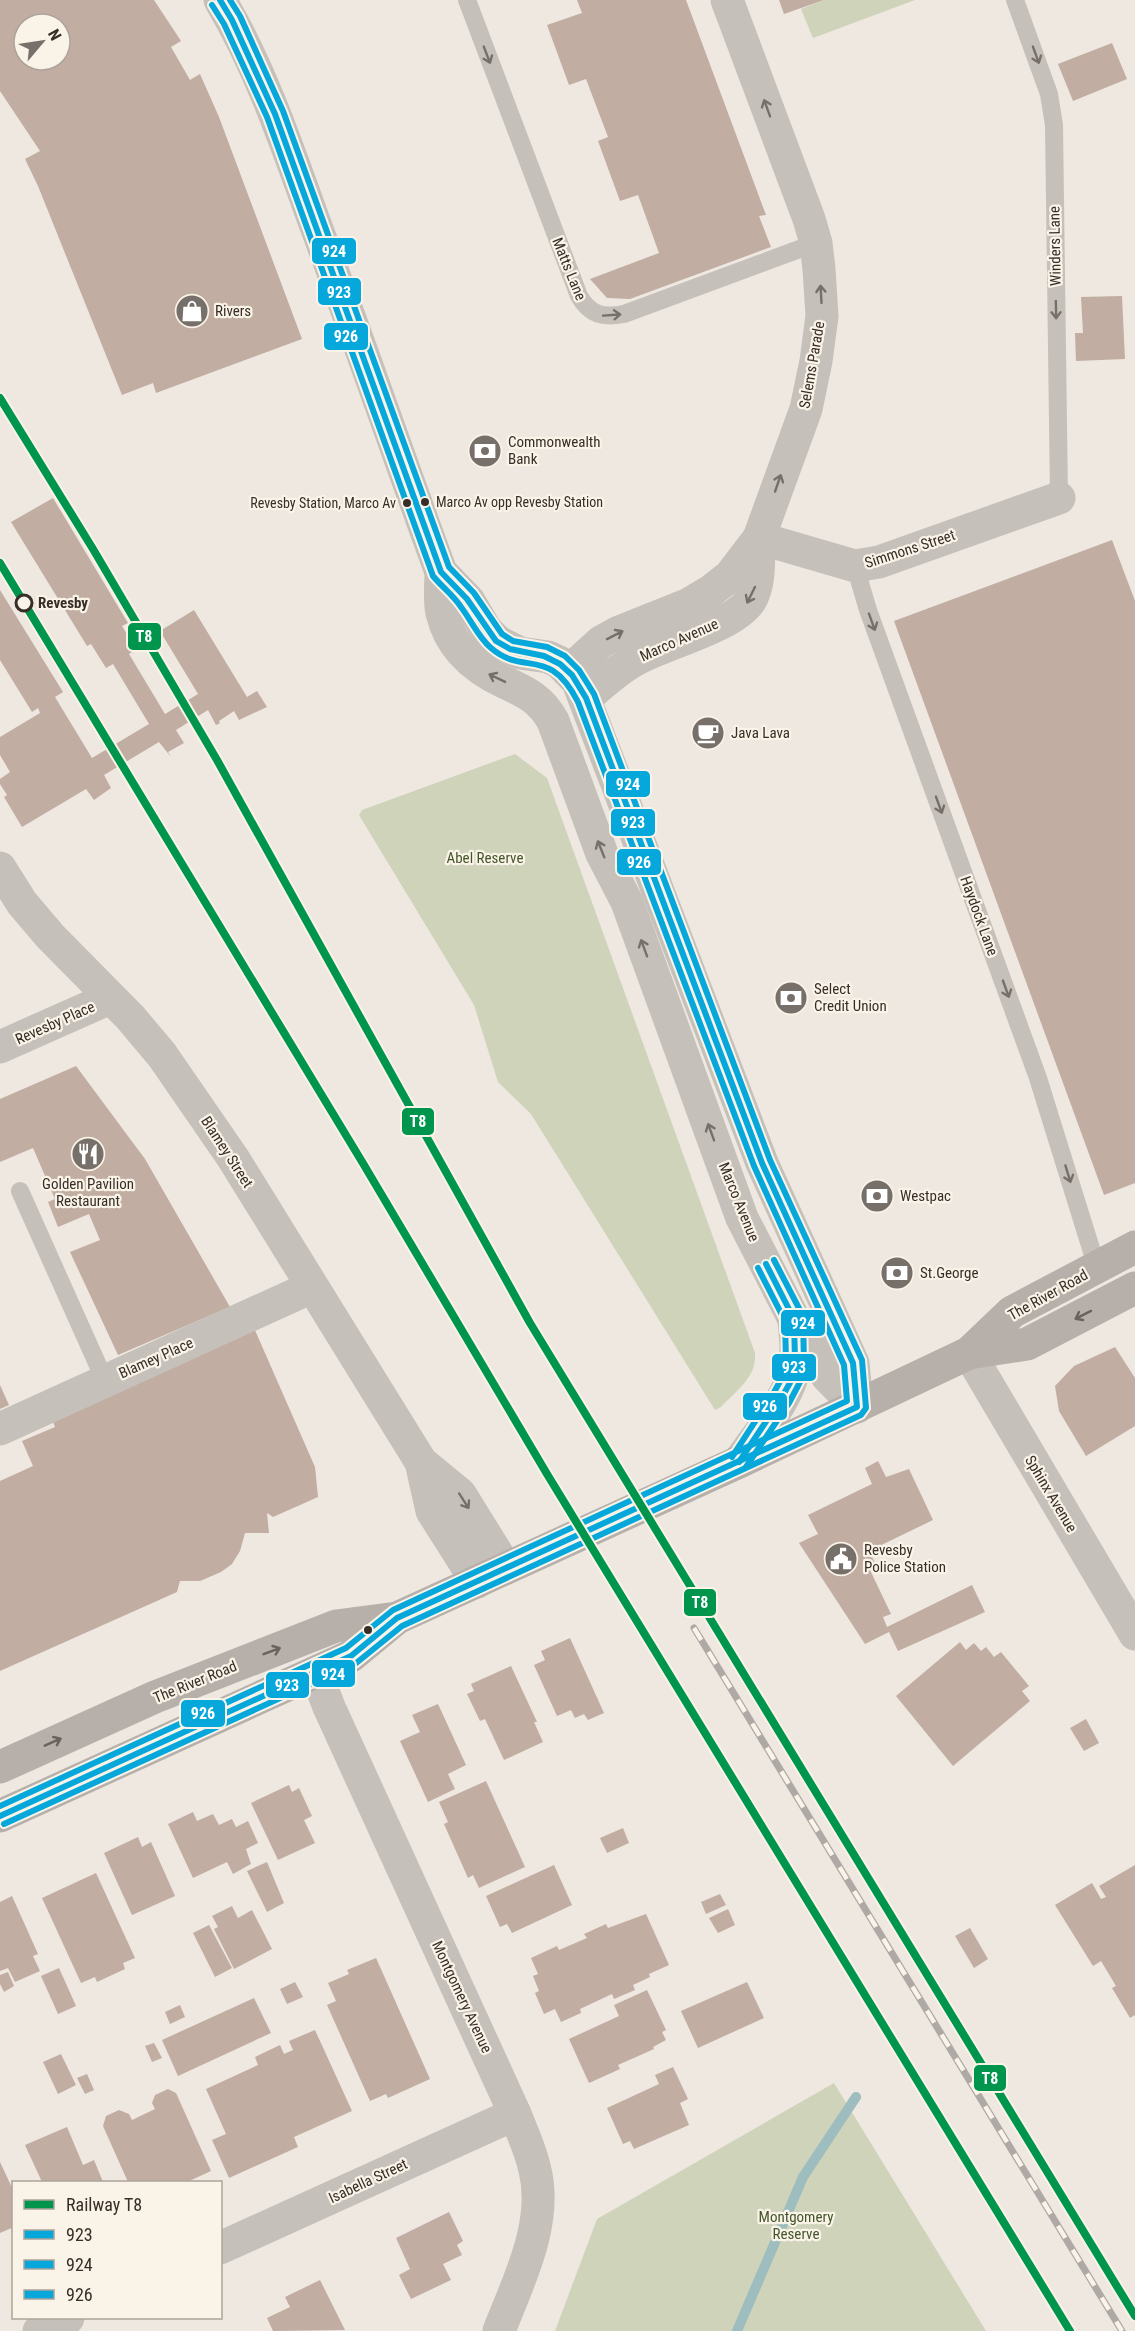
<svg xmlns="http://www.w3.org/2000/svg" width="1135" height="2331" viewBox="0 0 1135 2331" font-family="'Roboto Condensed',sans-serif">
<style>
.green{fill:#ced3ba}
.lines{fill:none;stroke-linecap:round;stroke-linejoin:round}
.stream{stroke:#9dbdbf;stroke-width:10}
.building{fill:#c1ada2;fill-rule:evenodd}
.service{stroke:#c6c0ba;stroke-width:18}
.minor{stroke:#c6c0ba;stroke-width:33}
.tertiary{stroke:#c6c0ba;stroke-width:33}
.secondary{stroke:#b7b0aa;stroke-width:33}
.rail-casing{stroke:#aea9a4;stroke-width:7}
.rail{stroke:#faf3e8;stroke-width:4.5;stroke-dasharray:14;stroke-linecap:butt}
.bus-1-casing{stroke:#faf3e8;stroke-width:10}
.bus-2-casing{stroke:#faf3e8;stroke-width:10}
.bus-3-casing{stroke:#faf3e8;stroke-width:10}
.bus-1{stroke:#06a8db;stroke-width:6}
.bus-2{stroke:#06a8db;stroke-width:6}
.bus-3{stroke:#06a8db;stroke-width:6}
.rail-1-casing{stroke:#faf3e8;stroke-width:12}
.rail-1{stroke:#00954c;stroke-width:8}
.oneway{stroke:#77706a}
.oneway2{stroke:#6a625c}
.bus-dot{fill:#372e28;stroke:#faf3e8;stroke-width:2}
.stop-dot{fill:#faf3e8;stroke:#372e28;stroke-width:3}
.labels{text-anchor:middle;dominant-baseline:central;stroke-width:4.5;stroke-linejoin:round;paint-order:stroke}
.bus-label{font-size:14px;fill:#372e28;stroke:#faf3e8;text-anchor:start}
.street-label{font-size:15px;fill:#372e28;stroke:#faf3e8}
.poi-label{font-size:15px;fill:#372e28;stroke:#faf3e8;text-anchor:start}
.stop-label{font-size:15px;font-weight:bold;fill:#372e28;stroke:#faf3e8;text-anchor:start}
.park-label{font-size:15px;fill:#44562b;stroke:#faf3e8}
.line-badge{stroke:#faf3e8;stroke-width:2}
.badge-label{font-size:16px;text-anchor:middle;font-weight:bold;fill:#fff}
</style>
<rect width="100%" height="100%" fill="#eee8e1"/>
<!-- green -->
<g class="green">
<polygon points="824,0 915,0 813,38 801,9"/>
<path d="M515,754L547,778L755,1353C757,1377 737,1390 721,1407L715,1410L531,1114L498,1082L474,1005L359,815L362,810Z"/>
<polygon points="834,2083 986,2331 555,2331 597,2219"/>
</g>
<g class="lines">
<!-- stream -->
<polyline class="stream" points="737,2331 803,2177 856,2097"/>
</g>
<!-- building -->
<g class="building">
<path d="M0,0H154L181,41L171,47L190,80L200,74L219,117L302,339L156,393L153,383L122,395L38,186L25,159L40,151L0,91ZM24,24H60V60H24Z"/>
<polygon points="577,0 686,0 766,215 759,216 771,247 630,299 607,298 590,279 659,253 638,195 620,201 598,141 608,137 586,79 569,85 547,25 582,13"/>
<polygon points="779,0 824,0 784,14"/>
<polygon points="1112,43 1127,79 1073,101 1058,64"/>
<polygon points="1122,296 1125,359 1076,361 1075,333 1083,333 1081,297"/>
<polygon points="53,498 128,623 122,626 136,649 129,654 165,714 198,694 160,631 194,610 247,697 257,691 267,707 239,720 234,711 219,721 220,723 216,725 208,710 176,730 184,743 168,752 171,757 159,742 104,775 111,788 94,800 86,789 22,827 4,797 7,795 0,784 0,779 10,772 0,755 0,737 40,713 38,708 32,712 0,660 0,590 63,692 55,697 92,758 149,724 113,664 106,668 91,644 87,646 11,522"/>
<polygon points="1112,540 1135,601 1135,1183 1104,1195 894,621"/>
<polygon points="76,1066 145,1159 230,1307 118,1355 70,1252 100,1240 89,1214 58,1227 48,1202 55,1199 33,1148 0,1162 0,1099"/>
<polygon points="254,1328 315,1467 318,1497 273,1517 267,1513 269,1533 245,1533 240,1551 232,1564 221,1572 200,1581 180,1581 177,1592 0,1671 0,1481 33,1466 22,1441 55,1427 52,1419"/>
<polygon points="1115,1347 1135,1378 1135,1426 1086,1456 1059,1411 1055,1386 1074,1366"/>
<polygon points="0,1385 9,1405 0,1409"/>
<polygon points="878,1461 886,1477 909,1469 933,1520 869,1551 877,1567 870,1570 891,1614 883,1617 887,1627 972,1585 985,1612 898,1651 889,1632 865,1644 799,1543 818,1534 808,1515 872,1484 865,1468"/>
<polygon points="570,1638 604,1713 588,1720 584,1714 575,1718 571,1710 557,1716 534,1665 545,1660 541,1651"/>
<polygon points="960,1642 966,1650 974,1643 981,1651 986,1647 994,1657 1001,1652 1029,1686 1022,1691 1030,1701 953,1766 896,1696"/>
<polygon points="511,1666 537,1722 534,1722 543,1742 504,1760 485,1719 480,1721 467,1694 474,1691 471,1684"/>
<polygon points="438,1704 466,1765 448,1774 455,1789 428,1802 400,1741 420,1732 412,1715"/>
<polygon points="1086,1719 1099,1743 1084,1751 1070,1728"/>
<polygon points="486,1781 525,1867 479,1888 473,1875 468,1878 444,1824 448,1822 439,1802"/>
<polygon points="289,1785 292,1792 299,1788 312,1816 304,1820 315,1843 278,1860 251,1803"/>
<polygon points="193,1812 197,1821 213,1814 219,1825 232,1819 236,1827 248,1821 258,1843 246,1849 251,1864 233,1874 227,1862 193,1878 168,1824"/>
<polygon points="623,1828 629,1843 607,1853 600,1838"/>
<polygon points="138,1837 142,1847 151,1842 175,1896 132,1915 104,1853"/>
<polygon points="267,1862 284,1903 267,1912 247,1871"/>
<polygon points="554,1865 572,1905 512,1933 507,1924 500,1927 486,1896"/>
<polygon points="1135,1865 1135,2015 1130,2018 1112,1988 1116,1986 1101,1961 1093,1966 1055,1905 1092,1883 1101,1899 1106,1897 1099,1886"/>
<polygon points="96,1873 135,1958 123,1963 125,1969 97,1982 95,1977 81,1983 42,1898"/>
<polygon points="720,1894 726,1905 706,1914 701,1902"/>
<polygon points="12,1896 38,1954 33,1956 40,1971 15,1982 8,1968 0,1971 0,1902"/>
<polygon points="232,1906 238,1918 252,1910 272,1949 234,1969 214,1929 218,1927 212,1916"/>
<polygon points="728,1909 735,1925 718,1933 709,1918"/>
<polygon points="646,1914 669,1965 649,1974 650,1977 633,1985 635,1990 614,1999 612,1994 580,2009 581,2013 561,2022 555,2009 544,2014 535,1993 539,1991 533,1976 538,1974 531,1958 557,1946 559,1950 587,1938 584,1934 606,1924 608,1928"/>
<polygon points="209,1925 232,1968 215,1977 193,1933"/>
<polygon points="970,1928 988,1959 974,1968 955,1936"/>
<polygon points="376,1958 430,2079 388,2098 386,2094 370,2101 327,2005 336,2001 328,1983 349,1974 347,1970"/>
<polygon points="59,1968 76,2006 58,2014 41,1976"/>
<polygon points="8,1972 14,1986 4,1992 0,1984 0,1975"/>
<polygon points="295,1982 303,1997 287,2004 280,1989"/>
<polygon points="747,1982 764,2018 698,2048 681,2011"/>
<polygon points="647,1990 666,2030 662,2032 666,2040 653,2047 654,2049 618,2065 620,2069 589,2083 569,2039 619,2016 614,2005"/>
<polygon points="254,1998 271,2033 178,2076 162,2040"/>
<polygon points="180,2005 185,2017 170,2024 165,2012"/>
<polygon points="315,2030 352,2111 294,2137 298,2147 229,2178 212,2140 226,2134 206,2089 258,2065 255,2057 280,2045 284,2054 293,2050 289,2041"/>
<polygon points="154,2043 162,2058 152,2062 145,2046"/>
<polygon points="61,2054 76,2085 58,2094 43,2062"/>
<polygon points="673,2067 688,2099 680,2103 689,2125 634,2149 630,2141 623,2144 607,2108 659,2084 655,2075"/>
<polygon points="87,2074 94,2090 85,2094 77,2078"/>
<polygon points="168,2089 176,2093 211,2171 187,2182 128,2182 103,2126 106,2116 119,2110 129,2114 132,2120 155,2109 152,2103 155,2095"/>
<polygon points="67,2127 83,2165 94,2160 103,2182 42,2182 25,2145"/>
<polygon points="0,2162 14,2192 14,2227 0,2233"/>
<polygon points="449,2212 463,2241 457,2245 462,2255 443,2264 451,2280 411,2299 399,2275 410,2269 396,2238"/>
<polygon points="320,2280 345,2330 273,2331 267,2318 290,2307 285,2297"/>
</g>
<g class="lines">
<!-- service -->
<g class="service">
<path d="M467,0L579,296C590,315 603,318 624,314L816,243"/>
<polyline points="1015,0 1049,94 1054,125 1059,498"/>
<polyline points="855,566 868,610 1038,1078 1097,1268"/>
<polyline points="20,1191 105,1381"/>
</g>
<!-- minor -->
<g class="minor">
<polyline points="759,538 855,566 879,562 1059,498"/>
<polyline points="569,671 601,642 619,632 689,604 711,591 730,576 759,538 806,409 816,361 822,316 819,269 816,243 809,219 727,0"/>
<path d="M586,698C602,684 618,669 637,659C666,643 732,627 750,601C761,584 758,557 759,538"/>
<polyline points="0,868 22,903 50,936 130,1017 162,1055 233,1158 421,1462 432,1511 477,1582"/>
<polyline points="0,1047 110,998"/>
<polyline points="0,1429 312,1287"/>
<polyline points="421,1462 460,1494 506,1568"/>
<path d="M316,1673L329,1707L515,2114C522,2132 531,2151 535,2170C548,2224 518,2282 499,2331"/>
<polyline points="220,2248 515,2114"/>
<polyline points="39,2331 68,2318"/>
</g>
<!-- tertiary -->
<g class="tertiary">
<path d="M220,0C261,69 287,146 314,221C358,338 398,455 441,572C441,585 439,601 442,613C450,647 474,668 504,682C526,692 541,699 553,721L602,854L627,902L742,1218L794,1319L827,1376L857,1407"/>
<polyline points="441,572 469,601 486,630 498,642 520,653 548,657 559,662 578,682 762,1163 853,1363 857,1407"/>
<polyline points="969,1353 1135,1634"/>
<path d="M739,1462C756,1437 783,1406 792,1377C798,1359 796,1340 794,1321"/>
</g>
<!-- secondary -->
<g class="secondary">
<polyline points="969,1353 1012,1312 1135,1247"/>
<polyline points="0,1767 155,1697 336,1626 397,1618"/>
<polyline points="0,1816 351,1656 397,1618 739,1462 969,1353 1027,1344 1135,1288"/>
</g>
<defs>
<polyline id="rail" points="694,1628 1122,2331"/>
</defs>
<!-- rail casing -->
<use href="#rail" class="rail-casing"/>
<!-- rail -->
<use href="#rail" class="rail"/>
<defs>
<g id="bus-1">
<polyline points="739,1462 781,1399 792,1379 795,1362 794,1319 766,1264"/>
<polyline points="0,1816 351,1656 397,1618 857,1407 853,1363 762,1163 586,698 572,675 560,664 544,656 510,649 496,641 467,599 441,572 275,114 232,20 220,0"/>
</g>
<g id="bus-2">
<polyline points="746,1467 789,1403 800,1382 804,1364 803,1316 774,1260"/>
<polyline points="4,1824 355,1664 402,1626 861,1415 866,1408 862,1360 770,1160 594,694 579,670 565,656 547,647 513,641 502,634 474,593 449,567 283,111 240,16 230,0"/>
</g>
<g id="bus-3">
<polyline points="732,1457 773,1394 783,1376 786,1361 785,1321 758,1268"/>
<path d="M0,1806L346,1648L393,1610L847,1401L844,1365L754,1166L578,702C549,645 525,677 491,648C478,637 471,620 461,607C453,595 442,587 433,576L267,117L224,24L212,5"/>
</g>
</defs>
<!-- bus-1 casing -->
<use href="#bus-1" class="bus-1-casing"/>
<!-- bus-2 casing -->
<use href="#bus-2" class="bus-2-casing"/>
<!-- bus-3 casing -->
<use href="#bus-3" class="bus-3-casing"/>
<!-- bus-1 -->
<use href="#bus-1" class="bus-1"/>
<!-- bus-2 -->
<use href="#bus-2" class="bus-2"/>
<!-- bus-3 -->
<use href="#bus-3" class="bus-3"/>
<defs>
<g id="rail-1">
<polyline points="0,398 93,549 217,760 530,1323 1135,2316"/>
<polyline points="0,563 364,1165 547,1474 1070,2331"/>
</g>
</defs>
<!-- rail-1 casing -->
<use href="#rail-1" class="rail-1-casing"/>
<!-- rail-1 -->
<use href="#rail-1" class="rail-1"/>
</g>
<!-- one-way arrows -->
<defs><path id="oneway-shaft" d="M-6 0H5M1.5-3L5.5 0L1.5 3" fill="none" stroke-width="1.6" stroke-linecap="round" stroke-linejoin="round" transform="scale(1.5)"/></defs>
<g class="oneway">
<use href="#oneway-shaft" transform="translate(487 55) rotate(69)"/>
<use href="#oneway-shaft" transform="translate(1036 55) rotate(70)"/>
<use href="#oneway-shaft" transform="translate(767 108) rotate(-110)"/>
<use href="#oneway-shaft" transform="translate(821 294) rotate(-93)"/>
<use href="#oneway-shaft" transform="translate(1056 310) rotate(89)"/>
<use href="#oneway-shaft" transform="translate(612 315) rotate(-4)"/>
<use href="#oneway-shaft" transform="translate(778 483) rotate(-71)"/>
<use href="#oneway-shaft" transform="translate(751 595) rotate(116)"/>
<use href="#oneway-shaft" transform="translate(872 622) rotate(70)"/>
<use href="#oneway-shaft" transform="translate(615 635) rotate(-27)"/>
<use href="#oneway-shaft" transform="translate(497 678) rotate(-154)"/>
<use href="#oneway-shaft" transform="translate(939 805) rotate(70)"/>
<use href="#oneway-shaft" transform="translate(601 849) rotate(-112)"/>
<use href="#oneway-shaft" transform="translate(644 948) rotate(-110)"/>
<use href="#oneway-shaft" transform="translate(1006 989) rotate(70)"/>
<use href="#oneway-shaft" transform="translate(711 1132) rotate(-110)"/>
<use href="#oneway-shaft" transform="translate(1068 1174) rotate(73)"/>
<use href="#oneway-shaft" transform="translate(464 1501) rotate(57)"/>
</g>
<g class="oneway2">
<use href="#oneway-shaft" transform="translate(1083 1315) rotate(153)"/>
<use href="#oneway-shaft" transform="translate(272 1651) rotate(-21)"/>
<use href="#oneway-shaft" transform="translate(53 1742) rotate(-24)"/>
</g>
<!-- icons -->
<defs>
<symbol id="shop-disc" viewBox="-11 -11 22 22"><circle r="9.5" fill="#776f69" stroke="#faf3e8"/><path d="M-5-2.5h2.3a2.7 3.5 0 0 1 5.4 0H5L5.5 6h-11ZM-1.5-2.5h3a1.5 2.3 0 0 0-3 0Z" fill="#fff"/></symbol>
<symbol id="bank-disc" viewBox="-11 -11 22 22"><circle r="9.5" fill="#776f69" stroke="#faf3e8"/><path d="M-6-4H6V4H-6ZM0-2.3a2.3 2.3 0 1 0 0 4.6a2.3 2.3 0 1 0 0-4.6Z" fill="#fff"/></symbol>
<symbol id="cafe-disc" viewBox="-11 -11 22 22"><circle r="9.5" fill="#776f69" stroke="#faf3e8"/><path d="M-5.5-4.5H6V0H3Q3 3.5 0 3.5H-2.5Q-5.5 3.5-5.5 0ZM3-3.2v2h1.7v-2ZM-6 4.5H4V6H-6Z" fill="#fff"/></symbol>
<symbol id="restaurant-disc" viewBox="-11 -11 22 22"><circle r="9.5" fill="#776f69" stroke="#faf3e8"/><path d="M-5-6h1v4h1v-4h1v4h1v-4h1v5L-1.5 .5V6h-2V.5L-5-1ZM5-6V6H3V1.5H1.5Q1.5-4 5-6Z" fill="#fff"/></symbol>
<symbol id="civic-disc" viewBox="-11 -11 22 22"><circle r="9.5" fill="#776f69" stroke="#faf3e8"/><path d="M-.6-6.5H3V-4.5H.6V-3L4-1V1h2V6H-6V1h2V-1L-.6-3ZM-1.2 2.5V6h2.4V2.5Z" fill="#fff"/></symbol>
</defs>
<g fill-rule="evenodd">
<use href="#shop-disc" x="173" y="292" width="38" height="38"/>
<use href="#bank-disc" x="466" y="432" width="38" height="38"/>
<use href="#cafe-disc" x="689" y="714" width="38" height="38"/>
<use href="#bank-disc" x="772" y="979" width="38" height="38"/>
<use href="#restaurant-disc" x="69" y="1135" width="38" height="38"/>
<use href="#bank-disc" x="858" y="1177" width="38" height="38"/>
<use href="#bank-disc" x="878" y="1254" width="38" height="38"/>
<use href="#civic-disc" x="822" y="1540" width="38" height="38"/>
</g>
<!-- markers -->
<g class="bus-dot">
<circle cx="425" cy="502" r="5"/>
<circle cx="407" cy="503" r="5"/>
<circle cx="368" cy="1630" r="5"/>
</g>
<circle class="stop-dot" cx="24" cy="603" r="8"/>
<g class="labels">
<!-- bus labels -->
<g class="bus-label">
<text x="436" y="502">Marco Av opp Revesby Station</text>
<text x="396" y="503" text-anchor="end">Revesby Station, Marco Av</text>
</g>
<!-- street labels -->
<g class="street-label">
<text transform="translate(1055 246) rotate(-91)">Winders Lane</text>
<text transform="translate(569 269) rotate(68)">Matts Lane</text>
<text transform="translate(812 365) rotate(-80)">Selems Parade</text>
<text transform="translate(910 549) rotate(-18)">Simmons Street</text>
<text transform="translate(679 640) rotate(-24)">Marco Avenue</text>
<text transform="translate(979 916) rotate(70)">Haydock Lane</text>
<text transform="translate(55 1023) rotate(-24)">Revesby Place</text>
<text transform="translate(227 1152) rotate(57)">Blamey Street</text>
<text transform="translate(739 1202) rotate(68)">Marco Avenue</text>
<text transform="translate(1048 1295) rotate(-29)">The River Road</text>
<text transform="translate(156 1358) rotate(-24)">Blamey Place</text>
<text transform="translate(1051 1494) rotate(59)">Sphinx Avenue</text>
<text transform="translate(195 1682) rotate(-22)">The River Road</text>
<text transform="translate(462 1997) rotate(65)">Montgomery Avenue</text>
<text transform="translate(368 2181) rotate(-25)">Isabella Street</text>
</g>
<!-- poi labels -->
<g class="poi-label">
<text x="215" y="311">Rivers</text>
<text x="508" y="442">Commonwealth<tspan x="508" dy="17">Bank</tspan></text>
<text x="731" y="733">Java Lava</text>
<text x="814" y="989">Select<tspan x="814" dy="17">Credit Union</tspan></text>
<text x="88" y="1184" text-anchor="middle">Golden Pavilion<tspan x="88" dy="17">Restaurant</tspan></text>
<text x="900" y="1196">Westpac</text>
<text x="920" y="1273">St.George</text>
<text x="864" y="1550">Revesby<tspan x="864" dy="17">Police Station</tspan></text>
</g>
<!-- stop labels -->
<g class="stop-label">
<text x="38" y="603">Revesby</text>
</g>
<!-- park labels -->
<g class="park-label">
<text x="485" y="858">Abel Reserve</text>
<text x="796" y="2217">Montgomery<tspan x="796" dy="17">Reserve</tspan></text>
</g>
</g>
<g class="line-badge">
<rect x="311" y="237" width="46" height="28" rx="6" fill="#06a8db"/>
<rect x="317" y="277" width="45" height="29" rx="6" fill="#06a8db"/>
<rect x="323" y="322" width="46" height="29" rx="6" fill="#06a8db"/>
<rect x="127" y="622" width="35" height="29" rx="6" fill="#00954c"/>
<rect x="605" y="770" width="46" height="28" rx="6" fill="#06a8db"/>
<rect x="610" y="808" width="46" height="29" rx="6" fill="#06a8db"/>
<rect x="616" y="848" width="46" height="28" rx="6" fill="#06a8db"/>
<rect x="401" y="1107" width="34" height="29" rx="6" fill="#00954c"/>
<rect x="780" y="1309" width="46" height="28" rx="6" fill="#06a8db"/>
<rect x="771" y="1353" width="46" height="29" rx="6" fill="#06a8db"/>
<rect x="742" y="1392" width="46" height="29" rx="6" fill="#06a8db"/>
<rect x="683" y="1588" width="34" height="29" rx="6" fill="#00954c"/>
<rect x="311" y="1659" width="45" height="29" rx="6" fill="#06a8db"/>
<rect x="265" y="1671" width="45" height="28" rx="6" fill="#06a8db"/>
<rect x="180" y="1699" width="46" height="29" rx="6" fill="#06a8db"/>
<rect x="973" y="2064" width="34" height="28" rx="6" fill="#00954c"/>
</g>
<g class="badge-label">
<text x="334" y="257">924</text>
<text x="339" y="298">923</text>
<text x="346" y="342">926</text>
<text x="144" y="642">T8</text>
<text x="628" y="790">924</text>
<text x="633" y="828">923</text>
<text x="639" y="868">926</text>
<text x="418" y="1127">T8</text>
<text x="803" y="1329">924</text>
<text x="794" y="1373">923</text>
<text x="765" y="1412">926</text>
<text x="700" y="1608">T8</text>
<text x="333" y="1680">924</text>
<text x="287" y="1691">923</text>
<text x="203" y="1719">926</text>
<text x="990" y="2084">T8</text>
</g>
<!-- legend -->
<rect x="12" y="2181" width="210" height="138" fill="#faf3e8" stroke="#aca49b" stroke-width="1.5"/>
<rect x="24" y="2200" width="30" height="9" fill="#00954c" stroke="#aca49b" stroke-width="1.5"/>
<text x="66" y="2211" font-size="18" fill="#372e28">Railway T8</text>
<rect x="24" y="2230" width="30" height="9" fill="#06a8db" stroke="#aca49b" stroke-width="1.5"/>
<text x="66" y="2241" font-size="18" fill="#372e28">923</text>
<rect x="24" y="2260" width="30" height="9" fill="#06a8db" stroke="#aca49b" stroke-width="1.5"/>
<text x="66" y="2271" font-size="18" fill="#372e28">924</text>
<rect x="24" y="2290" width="30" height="9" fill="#06a8db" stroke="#aca49b" stroke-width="1.5"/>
<text x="66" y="2301" font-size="18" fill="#372e28">926</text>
<!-- north arrow -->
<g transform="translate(42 42) rotate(61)"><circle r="28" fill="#faf3e8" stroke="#aca49b" stroke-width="1.5"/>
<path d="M0-4.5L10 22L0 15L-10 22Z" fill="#776f69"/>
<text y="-9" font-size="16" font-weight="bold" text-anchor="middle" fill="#372e28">N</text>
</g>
</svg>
